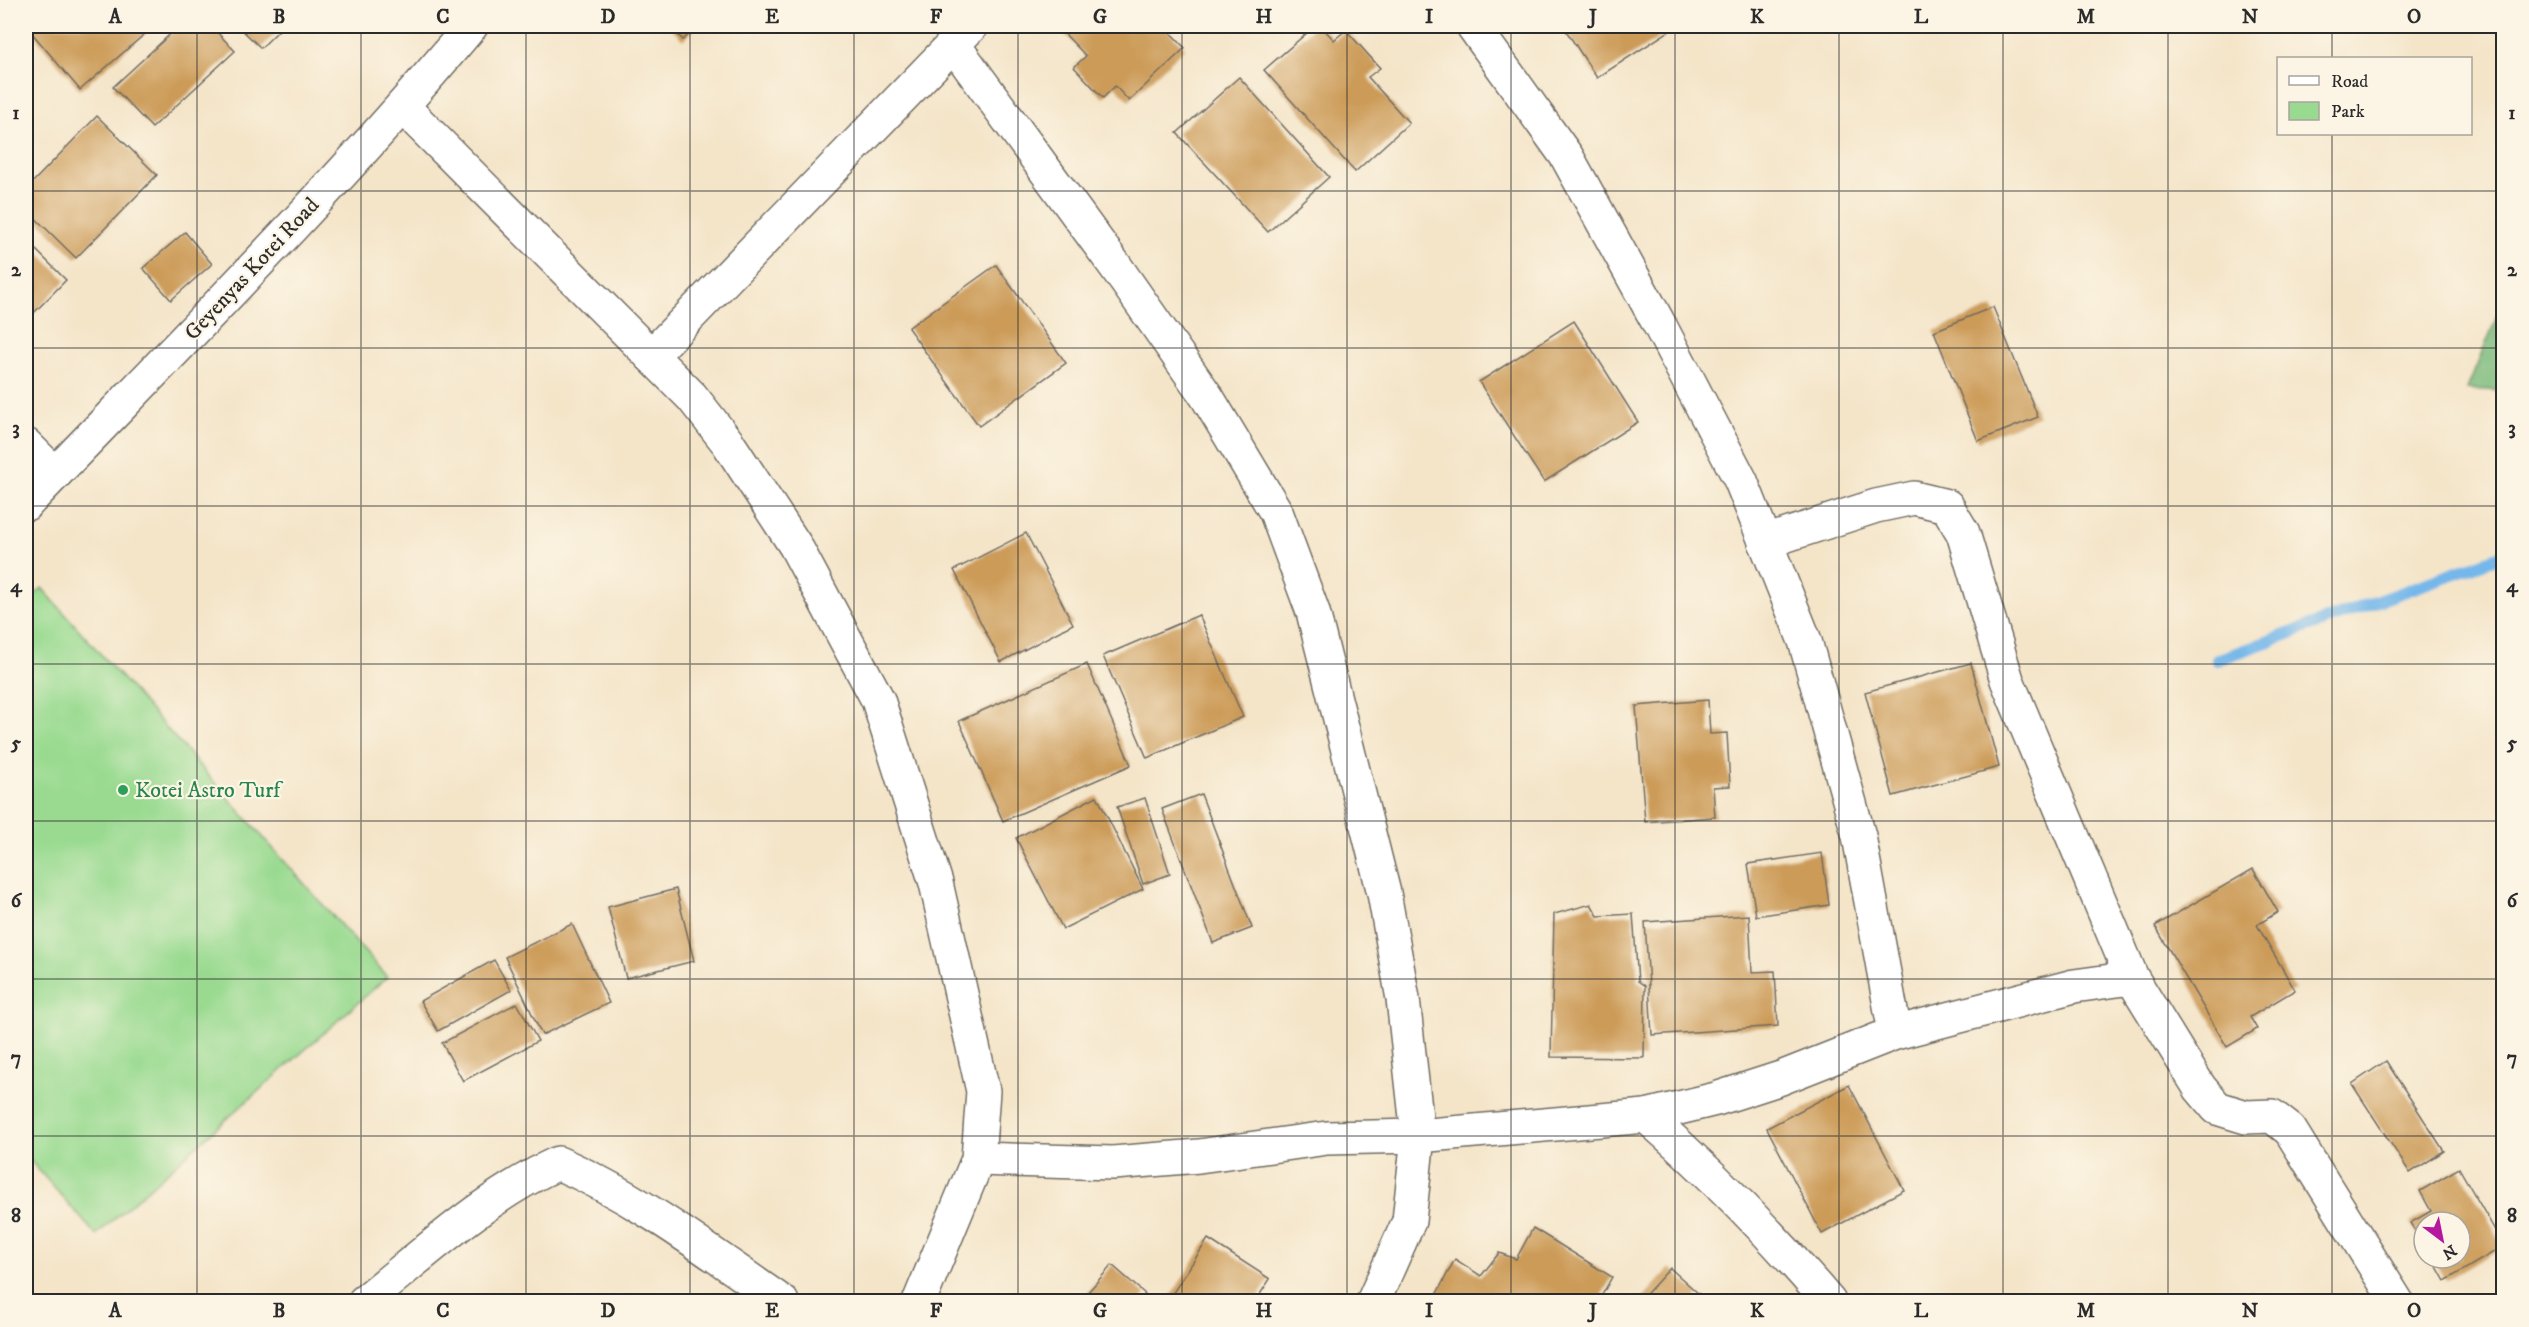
<svg xmlns="http://www.w3.org/2000/svg" width="2529" height="1327" viewBox="0 0 2529 1327" font-family="'IM FELL DW Pica',serif">
<style>
.green{fill:#99da90;stroke:#62825e;stroke-width:1.5}
.forest{fill:#7aba7a;stroke:#527252;stroke-width:1.5}
.lines{fill:none;stroke-linecap:round;stroke-linejoin:round}
.stream{stroke:#75b7ea;stroke-width:12}
.building{fill:#cc9b59}
.minor-casing{stroke:#716c62;stroke-width:36}
.minor{stroke:#fff;stroke-width:33}
.grid{fill:none;stroke:#2b2b2b;stroke-width:1.5;stroke-opacity:0.55}
.leisure-dot{fill:#2e9e5b;stroke:#fcf5e5;stroke-width:2}
.labels{text-anchor:middle;dominant-baseline:central;stroke-width:4.5;stroke-linejoin:round;paint-order:stroke}
.street-label{font-size:22px;fill:#2b2b2b;stroke:#fcf5e5}
.leisure-label{font-size:22px;fill:#27864d;stroke:#fcf5e5;text-anchor:start}
.neatline{fill:none;stroke:#2b2b2b;stroke-width:2}
.grid-label{font-size:20px;text-anchor:middle;font-weight:bold;fill:#2b2b2b}
</style>
<rect width="100%" height="100%" fill="#fcf5e5"/>
<filter id="ink" filterUnits="userSpaceOnUse"><feTurbulence type="fractalNoise" baseFrequency=".0167" numOctaves="2"/><feDisplacementMap in="SourceGraphic" scale="12" xChannelSelector="R" yChannelSelector="G"/><feConvolveMatrix kernelMatrix="1 2 1 2 8 2 1 2 1" color-interpolation-filters="sRGB"/></filter>
<filter id="wash" filterUnits="userSpaceOnUse"><feTurbulence type="fractalNoise" baseFrequency=".008" numOctaves="4" result="noise"/><feDisplacementMap in="SourceGraphic" scale="24" xChannelSelector="R" yChannelSelector="G"/><feGaussianBlur stdDeviation="1.35" result="paint"/><feColorMatrix in="noise" values="0 0 0 0 0 0 0 0 0 0 0 0 0 0 0 0 0 1.4 0 .05"/><feComposite in="paint" operator="in"/></filter>
<g filter="url(#wash)">
<rect width="100%" height="100%" fill="#f4e5c9"/>
<!-- green -->
<polygon class="green" points="42,588 387,977 96,1235 26,1156 26,603"/>
<!-- forest -->
<polygon class="forest" points="2503,302 2503,391 2467,389"/>
<g class="lines">
<!-- stream -->
<polyline class="stream" points="2217,660 2504,555"/>
</g>
<g id="blocks">
<!-- building -->
<g class="building">
<polygon points="26,26 154,26 80,90"/>
<polygon points="179,26 211,26 235,51 152,128 113,87"/>
<polygon points="238,26 283,26 261,48"/>
<polygon points="669,26 698,26 683,40"/>
<polygon points="1057,26 1164,26 1185,48 1129,101 1115,86 1103,98 1074,67 1086,56"/>
<polygon points="1315,26 1321,26 1334,40 1346,30 1380,68 1368,77 1409,123 1355,172 1264,70"/>
<polygon points="1563,26 1677,26 1597,78"/>
<polygon points="1239,77 1329,177 1268,232 1177,133"/>
<polygon points="97,116 157,175 76,258 26,209 26,189"/>
<polygon points="185,232 212,264 171,300 143,268"/>
<polygon points="26,240 66,280 26,321"/>
<polygon points="996,265 1066,363 979,426 908,328"/>
<polygon points="1993,307 2038,417 1978,441 1934,331"/>
<polygon points="1574,321 1638,422 1544,482 1479,382"/>
<polygon points="1026,533 1073,624 1001,662 954,570"/>
<polygon points="1199,615 1243,717 1147,758 1103,656"/>
<polygon points="1971,663 1999,767 1893,796 1865,692"/>
<polygon points="1087,664 1131,765 1003,821 959,721"/>
<polygon points="1708,700 1710,734 1727,733 1730,786 1713,787 1715,817 1645,822 1636,706"/>
<polygon points="1201,794 1252,928 1213,943 1162,809"/>
<polygon points="1097,796 1143,889 1063,929 1016,838"/>
<polygon points="1145,798 1170,874 1143,884 1117,807"/>
<polygon points="1822,853 1829,905 1756,916 1748,864"/>
<polygon points="2253,869 2278,912 2257,925 2295,990 2250,1017 2257,1029 2227,1047 2155,926"/>
<polygon points="676,889 694,961 626,978 608,907"/>
<polygon points="1591,904 1598,916 1633,914 1638,981 1645,986 1644,1058 1551,1057 1554,914"/>
<polygon points="1749,915 1752,972 1775,971 1778,1026 1652,1035 1645,922"/>
<polygon points="572,924 609,1003 542,1035 505,957"/>
<polygon points="494,960 511,990 438,1031 420,1001"/>
<polygon points="517,1003 538,1041 463,1081 442,1043"/>
<polygon points="2386,1061 2444,1151 2410,1173 2352,1084"/>
<polygon points="1849,1085 1904,1190 1822,1234 1767,1128"/>
<polygon points="2459,1168 2504,1246 2445,1281 2432,1258 2460,1258 2460,1222 2424,1222 2424,1245 2410,1223 2431,1211 2420,1191"/>
<polygon points="1533,1228 1612,1277 1598,1302 1437,1302 1434,1299 1455,1259 1481,1276 1499,1253 1516,1259"/>
<polygon points="1208,1239 1270,1279 1255,1302 1167,1302"/>
<polygon points="1112,1265 1145,1294 1139,1302 1079,1302"/>
<polygon points="1670,1268 1699,1294 1692,1302 1639,1302"/>
<polygon points="2253,1294 2257,1302 2237,1302"/>
</g>
</g>
</g>
<g filter="url(#ink)">
<use href="#blocks" fill-opacity="0" stroke="#716c62" stroke-width="1.5"/>
<g class="lines">
<defs>
<g id="minor">
<polyline points="1473,26 1567,157 1658,322 1741,481 1805,641 1859,836 1895,1033"/>
<polyline points="953,44 1116,267 1207,397 1276,512 1313,612 1384,893 1403,999 1418,1136 1409,1221 1373,1302"/>
<polyline points="403,107 692,397 728,443 795,545 878,700 936,883 983,1091 978,1159 919,1302"/>
<polyline points="651,356 971,26"/>
<polyline points="26,445 55,474"/>
<path d="M26,504C177,347 331,193 471,26"/>
<polyline points="1765,542 1876,506 1914,498 1947,506 1963,533 2007,680 2132,978 2200,1088 2217,1108 2246,1117 2272,1116 2290,1130 2397,1302"/>
<path d="M1646,1116C1713,1174 1772,1235 1829,1302"/>
<polyline points="978,1159 1113,1163 1199,1156 1327,1138 1418,1136 1646,1116 1716,1099 1781,1078 1895,1033 2074,986 2132,978"/>
<path d="M364,1302C426,1252 486,1196 558,1163C639,1198 709,1252 782,1302"/>
</g>
</defs>
<!-- minor casing -->
<use href="#minor" class="minor-casing"/>
<!-- minor -->
<use href="#minor" class="minor"/>
</g>
</g>
<!-- grid -->
<path class="grid" d="M197,26V1302M361,26V1302M526,26V1302M690,26V1302M854,26V1302M1018,26V1302M1182,26V1302M1347,26V1302M1511,26V1302M1675,26V1302M1839,26V1302M2003,26V1302M2168,26V1302M2332,26V58M2332,134V1302M26,191H2504M26,348H2504M26,506H2504M26,664H2504M26,821H2504M26,979H2504M26,1136H2504"/>
<!-- markers -->
<circle class="leisure-dot" cx="123" cy="790" r="6"/>
<g class="labels">
<!-- street labels -->
<g class="street-label">
<text transform="translate(252 269) rotate(-47)">Geyenyas Kotei Road</text>
</g>
<!-- leisure labels -->
<g class="leisure-label">
<text x="135" y="790">Kotei Astro Turf</text>
</g>
</g>
<!-- margin -->
<rect width="2529" height="1327" fill="none" stroke="#fcf5e5" stroke-width="66"/>
<!-- legend -->
<rect x="2277" y="57" width="195" height="78" fill="#fcf5e5" stroke="#a8a49b" stroke-width="1.5"/>
<rect x="2289" y="76" width="30" height="9" fill="#ffffff" stroke="#a8a49b" stroke-width="1.5"/>
<text x="2331" y="87" font-size="18" fill="#2b2b2b">Road</text>
<rect x="2289" y="102" width="30" height="18" fill="#99da90" stroke="#a8a49b" stroke-width="1.5"/>
<text x="2331" y="117" font-size="18" fill="#2b2b2b">Park</text>
<!-- north arrow -->
<g transform="translate(2442 1240) rotate(148)"><circle r="28" fill="#fcf5e5" stroke="#a8a49b" stroke-width="1.5"/>
<path d="M0-4.5L10 22L0 15L-10 22Z" fill="#b5179e"/>
<text y="-9" font-size="16" font-weight="bold" text-anchor="middle" fill="#2b2b2b">N</text>
</g>
<rect x="33" y="33" width="2463" height="1261" class="neatline"/>
<g class="grid-label">
<text x="115" y="23">A</text>
<text x="279" y="23">B</text>
<text x="443" y="23">C</text>
<text x="608" y="23">D</text>
<text x="772" y="23">E</text>
<text x="936" y="23">F</text>
<text x="1100" y="23">G</text>
<text x="1264" y="23">H</text>
<text x="1429" y="23">I</text>
<text x="1593" y="23">J</text>
<text x="1757" y="23">K</text>
<text x="1921" y="23">L</text>
<text x="2086" y="23">M</text>
<text x="2250" y="23">N</text>
<text x="2414" y="23">O</text>
<text x="16" y="119">1</text>
<text x="2512" y="119">1</text>
<text x="16" y="276">2</text>
<text x="2512" y="276">2</text>
<text x="16" y="434">3</text>
<text x="2512" y="434">3</text>
<text x="16" y="592">4</text>
<text x="2512" y="592">4</text>
<text x="16" y="749">5</text>
<text x="2512" y="749">5</text>
<text x="16" y="907">6</text>
<text x="2512" y="907">6</text>
<text x="16" y="1064">7</text>
<text x="2512" y="1064">7</text>
<text x="16" y="1222">8</text>
<text x="2512" y="1222">8</text>
<text x="115" y="1317">A</text>
<text x="279" y="1317">B</text>
<text x="443" y="1317">C</text>
<text x="608" y="1317">D</text>
<text x="772" y="1317">E</text>
<text x="936" y="1317">F</text>
<text x="1100" y="1317">G</text>
<text x="1264" y="1317">H</text>
<text x="1429" y="1317">I</text>
<text x="1593" y="1317">J</text>
<text x="1757" y="1317">K</text>
<text x="1921" y="1317">L</text>
<text x="2086" y="1317">M</text>
<text x="2250" y="1317">N</text>
<text x="2414" y="1317">O</text>
</g>
</svg>
